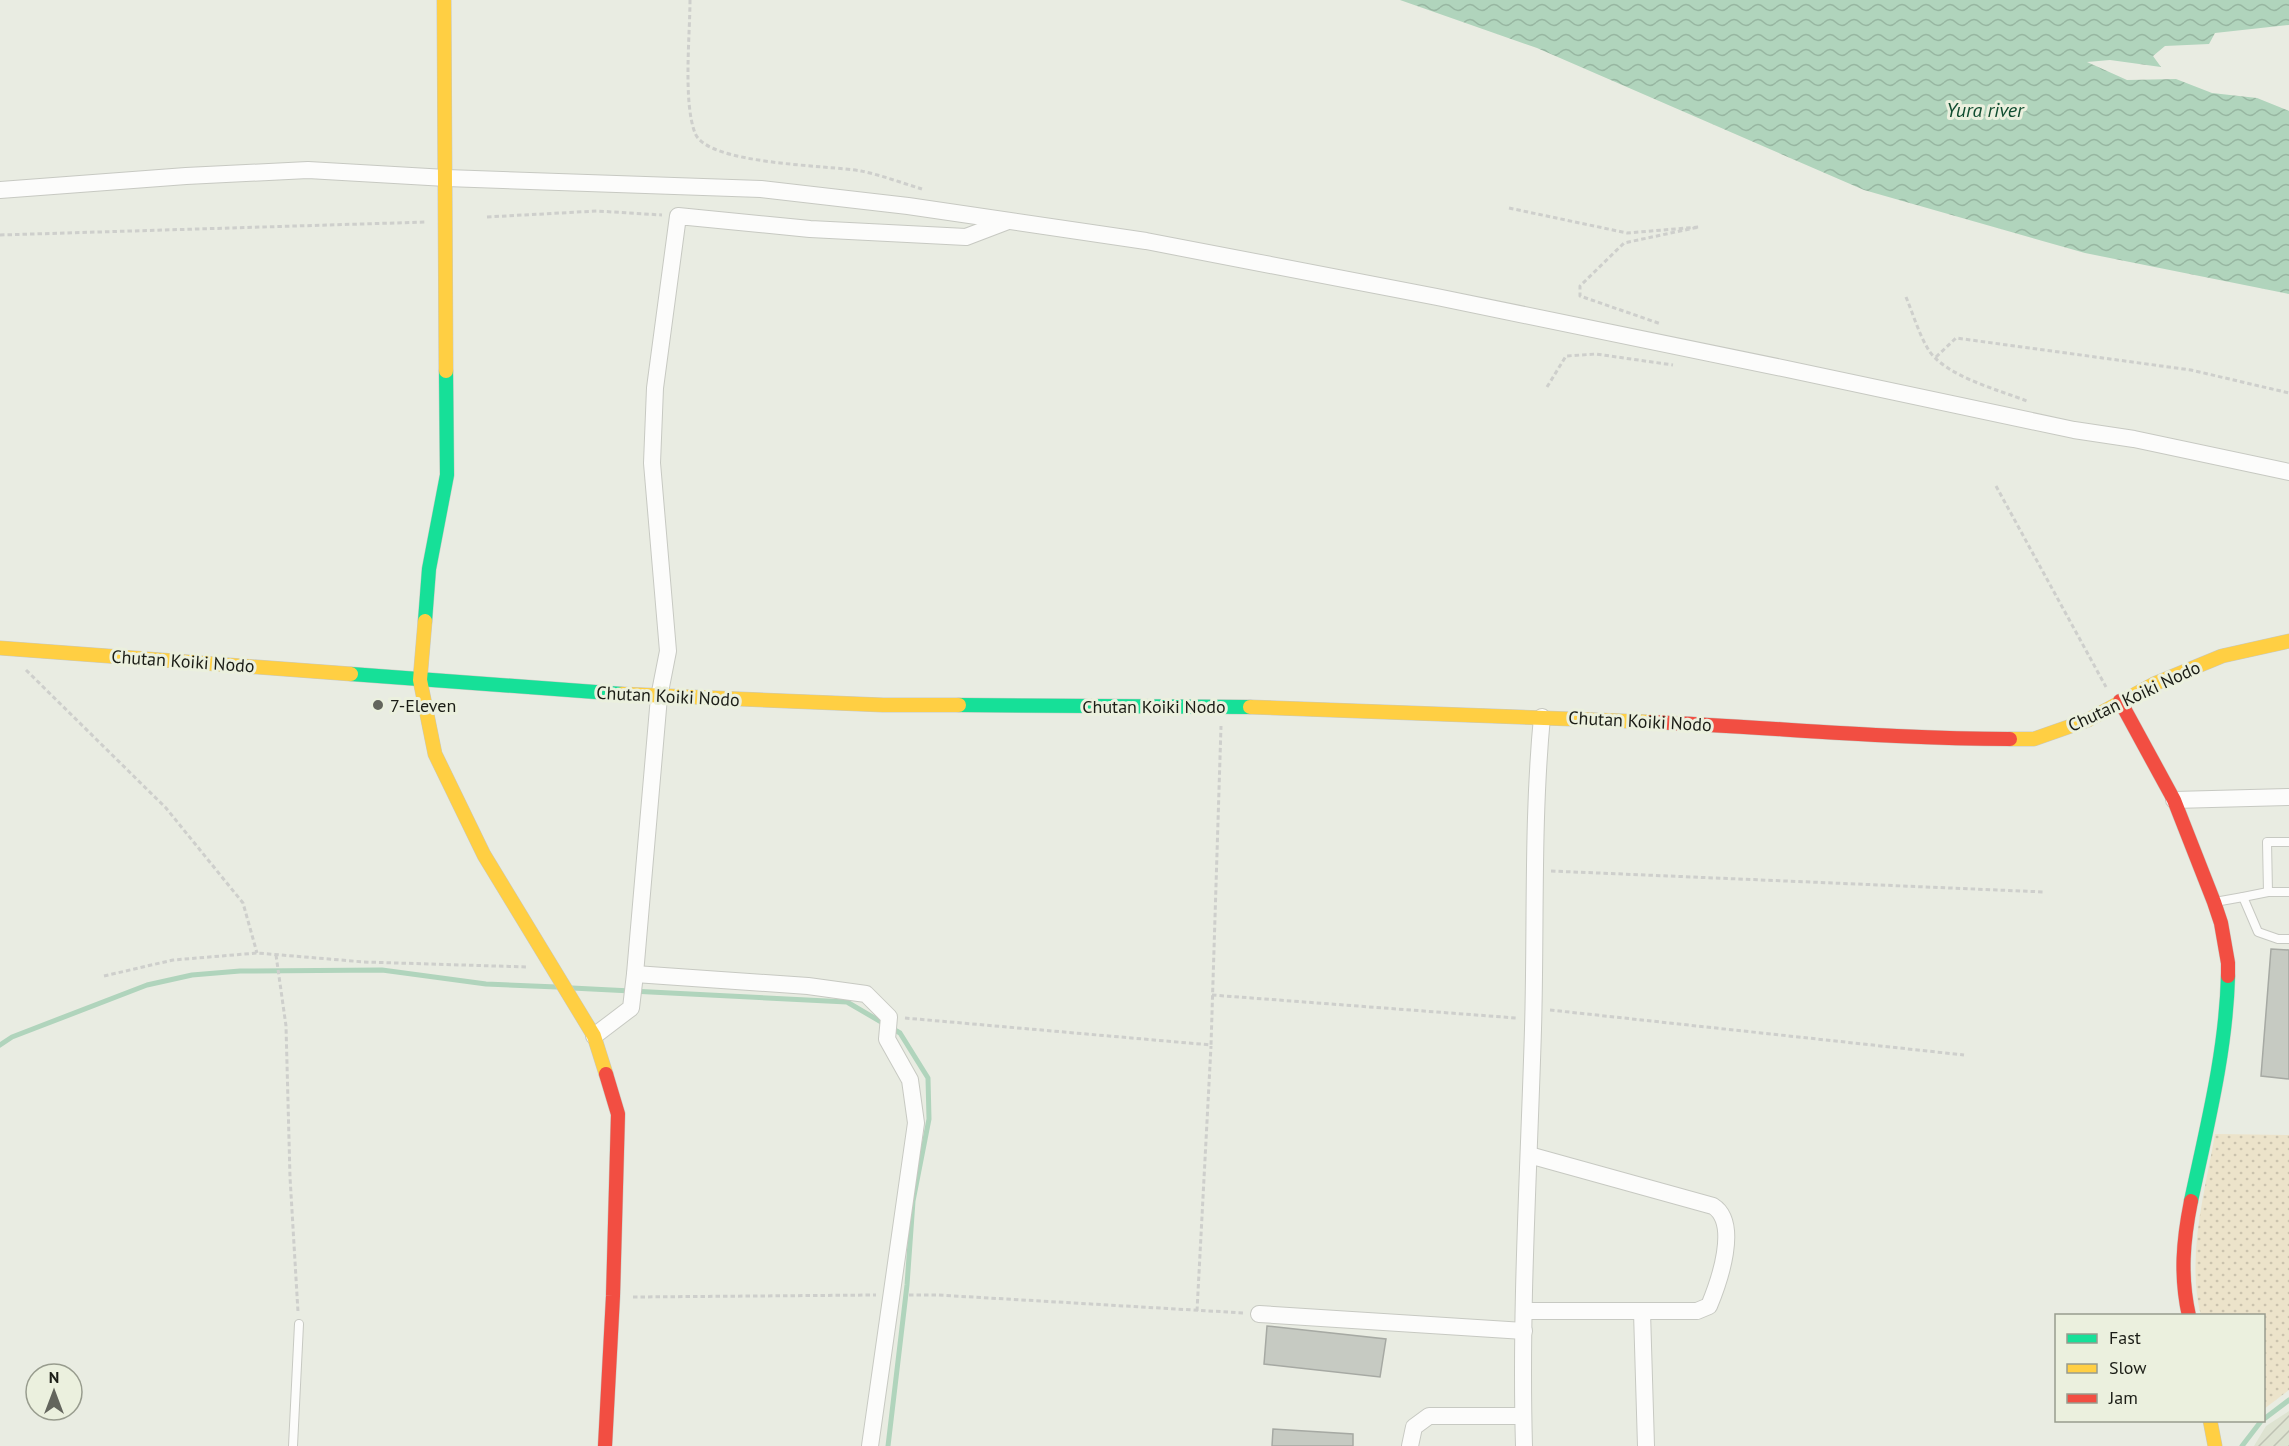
<svg xmlns="http://www.w3.org/2000/svg" width="2289" height="1446" viewBox="0 0 2289 1446" font-family="'PT Sans',sans-serif">
<style>
.industrial{fill:url(#industrial-furrows)}
.park{fill:url(#park-dots)}
.water{fill:url(#water-waves)}
.lines{fill:none;stroke-linecap:round;stroke-linejoin:round}
.stream{stroke:#b0d4bc;stroke-width:5}
.building{fill:#c6cac2;stroke:#a6a9a3;stroke-width:1.5}
.lane-casing{stroke:#c7c9c2;stroke-width:10}
.street-casing{stroke:#c7c9c2;stroke-width:18}
.fast-casing{stroke:#c7c9c2;stroke-width:15}
.slow-casing{stroke:#c7c9c2;stroke-width:15}
.jam-casing{stroke:#c7c9c2;stroke-width:15}
.path{stroke:#cecfcc;stroke-width:3;stroke-dasharray:4.5 3;stroke-linecap:butt}
.lane{stroke:#fcfcfb;stroke-width:8}
.street{stroke:#fcfcfb;stroke-width:16}
.fast{stroke:#16e098;stroke-width:14}
.slow{stroke:#ffcf43;stroke-width:14}
.jam{stroke:#f24e42;stroke-width:14}
.poi-dot{fill:#63655d;stroke:#ebf0de;stroke-width:2}
.labels{text-anchor:middle;dominant-baseline:central;stroke-width:6;stroke-linejoin:round;paint-order:stroke}
.street-label{font-size:18px;fill:#1b1d16;stroke:#ebf0de}
.poi-label{font-size:18px;fill:#1b1d16;stroke:#ebf0de;text-anchor:start}
.water-label{font-size:20px;font-style:italic;fill:#114d30;stroke:#ebf0de}
</style>
<defs>
<pattern id="industrial-furrows" width="10" height="10" patternUnits="userSpaceOnUse" patternTransform="scale(1.5)"><rect width="10" height="10" fill="#dee3d1"/><path d="M-1 1l2-2M0 10L10 0M9 11l2-2" fill="none" stroke="#bec2b3"/></pattern>
<pattern id="park-dots" width="8" height="8" patternUnits="userSpaceOnUse" patternTransform="scale(1.5)"><rect width="8" height="8" fill="#ece3ca"/><path d="M2 2h.1M6 6h.1" fill="none" stroke="#cac2ad" stroke-width="1.8" stroke-linecap="round"/></pattern>
<pattern id="water-waves" width="16" height="10" patternUnits="userSpaceOnUse" patternTransform="scale(1.5)"><rect width="16" height="10" fill="#b0d4bc"/><path d="M0 5q4-4 8 0t8 0" fill="none" stroke="#97b6a1"/></pattern>
</defs>
<rect width="100%" height="100%" fill="#e9ece2"/>
<!-- industrial -->
<polygon class="industrial" points="2289,1411 2289,1446 2254,1446 2266,1426"/>
<!-- park -->
<path class="park" d="M2215,1134L2289,1135V1390L2264,1409V1316H2201C2186,1256 2205,1192 2215,1134Z"/>
<!-- water -->
<polygon class="water" points="1400,0 2289,0 2289,25 2215,33 2209,44 2165,46 2153,56 2161,67 2110,60 2087,62 2127,80 2176,79 2212,93 2257,98 2289,111 2289,294 2085,253 1864,190 1537,48"/>
<g class="lines">
<!-- stream -->
<g class="stream">
<polyline points="572,988 847,1002 900,1033 928,1078 929,1119 913,1201 907,1285 888,1446"/>
<polyline points="0,1045 12,1037 147,985 192,975 240,971 382,970 486,984 557,987"/>
<polyline points="2264,1419 2289,1400"/>
<polyline points="2242,1446 2262,1420"/>
</g>
</g>
<!-- building -->
<g class="building">
<polygon points="2271,949 2289,950 2289,1079 2261,1076"/>
<polygon points="1267,1326 1386,1339 1380,1377 1264,1364"/>
<polygon points="1273,1429 1353,1434 1353,1446 1272,1446"/>
</g>
<g class="lines">
<defs>
<g id="lane">
<polyline points="2268,892 2267,842 2289,842"/>
<polyline points="2243,897 2268,892 2289,892"/>
<polyline points="2215,902 2243,897 2258,932 2278,939 2289,939"/>
<polyline points="293,1446 299,1324"/>
</g>
<g id="street">
<polyline points="0,190 186,176 308,170 446,178 761,189 908,206 1146,241 1437,297 1787,369 2074,430 2134,439 2289,472"/>
<polyline points="2174,800 2289,797"/>
<polyline points="635,974 808,986 866,994 889,1017 887,1039 910,1080 916,1123 870,1446"/>
<polyline points="594,1036 631,1008 635,974 659,697 668,651 652,463 655,388 678,216 810,229 966,237 1008,221"/>
<path d="M1524,1311H1697L1709,1306C1719,1282 1740,1223 1713,1206L1529,1155"/>
<polyline points="1642,1312 1646,1446"/>
<polyline points="1259,1314 1524,1331"/>
<polyline points="1410,1446 1414,1427 1429,1416 1523,1416"/>
<path d="M1524,1446C1520,1307 1529,1168 1533,1029C1536,925 1532,821 1542,717"/>
</g>
<g id="fast">
<polyline points="425,621 429,569 447,475 446,371"/>
<polyline points="351,674 622,694"/>
<polyline points="959,705 1250,707"/>
<path d="M2191,1201C2207,1126 2226,1052 2228,976"/>
</g>
<g id="slow">
<polyline points="444,0 446,371"/>
<polyline points="425,621 420,680 435,754 484,855 594,1036 606,1074"/>
<polyline points="0,648 351,674"/>
<polyline points="622,694 883,705 959,705"/>
<polyline points="1250,707 1651,722"/>
<polyline points="2010,739 2034,739 2088,720 2154,684 2222,656 2289,641"/>
<polyline points="2210,1420 2215,1446"/>
</g>
<g id="jam">
<polyline points="2120,701 2174,800 2214,902 2221,923 2228,963 2228,976"/>
<path d="M1651,722C1771,727 1890,739 2010,739"/>
<path d="M2189,1316C2180,1276 2183,1241 2191,1201"/>
<polyline points="605,1446 613,1296 618,1114 606,1074"/>
</g>
</defs>
<!-- lane casing -->
<use href="#lane" class="lane-casing"/>
<!-- street casing -->
<use href="#street" class="street-casing"/>
<!-- fast casing -->
<use href="#fast" class="fast-casing"/>
<!-- slow casing -->
<use href="#slow" class="slow-casing"/>
<!-- jam casing -->
<use href="#jam" class="jam-casing"/>
<!-- path -->
<g class="path">
<path d="M690,0C690,35 683,102 695,133C707,165 828,165 861,171C881,175 902,183 922,189"/>
<polyline points="1509,208 1627,233 1699,227 1624,243 1580,286 1580,296 1661,324"/>
<polyline points="487,217 597,211 662,215"/>
<polyline points="0,235 427,222"/>
<path d="M1906,297C1913,314 1919,334 1928,349C1944,376 1999,390 2027,401"/>
<polyline points="1936,357 1956,338 2191,370 2289,393"/>
<polyline points="1547,387 1566,356 1596,354 1673,365"/>
<polyline points="1996,486 2106,687"/>
<polyline points="26,670 166,808 243,903 257,953"/>
<polyline points="1551,871 2044,892"/>
<polyline points="276,955 286,1026 290,1177 298,1312"/>
<polyline points="104,976 173,960 257,953 364,962 528,967"/>
<polyline points="1212,995 1516,1018"/>
<polyline points="1550,1010 1964,1055"/>
<polyline points="905,1018 1211,1045 1221,726"/>
<polyline points="909,1295 938,1295 1244,1313"/>
<polyline points="633,1297 876,1295"/>
<polyline points="1197,1311 1211,1046"/>
</g>
<!-- lane -->
<use href="#lane" class="lane"/>
<!-- street -->
<use href="#street" class="street"/>
<!-- fast -->
<use href="#fast" class="fast"/>
<!-- slow -->
<use href="#slow" class="slow"/>
<!-- jam -->
<use href="#jam" class="jam"/>
</g>
<!-- markers -->
<circle class="poi-dot" cx="378" cy="705" r="6"/>
<g class="labels">
<!-- street labels -->
<g class="street-label">
<text transform="translate(183 661) rotate(4)">Chutan Koiki Nodo</text>
<text transform="translate(668 696) rotate(3)">Chutan Koiki Nodo</text>
<text transform="translate(2134 696) rotate(-25)">Chutan Koiki Nodo</text>
<text x="1154" y="706">Chutan Koiki Nodo</text>
<text transform="translate(1640 721) rotate(3)">Chutan Koiki Nodo</text>
</g>
<!-- poi labels -->
<g class="poi-label">
<text x="390" y="705">7-Eleven</text>
</g>
<!-- water labels -->
<g class="water-label">
<text x="1985" y="110">Yura river</text>
</g>
</g>
<!-- legend -->
<rect x="2055" y="1314" width="210" height="108" fill="#ebf0de" stroke="#989c8e" stroke-width="1.5"/>
<rect x="2067" y="1334" width="30" height="9" fill="#16e098" stroke="#989c8e" stroke-width="1.5"/>
<text x="2109" y="1344" font-size="18" fill="#1b1d16">Fast</text>
<rect x="2067" y="1364" width="30" height="9" fill="#ffcf43" stroke="#989c8e" stroke-width="1.5"/>
<text x="2109" y="1374" font-size="18" fill="#1b1d16">Slow</text>
<rect x="2067" y="1394" width="30" height="9" fill="#f24e42" stroke="#989c8e" stroke-width="1.5"/>
<text x="2109" y="1404" font-size="18" fill="#1b1d16">Jam</text>
<!-- north arrow -->
<g transform="translate(54 1392)"><circle r="28" fill="#ebf0de" stroke="#989c8e" stroke-width="1.5"/>
<path d="M0-4.5L10 22L0 15L-10 22Z" fill="#63655d"/>
<text y="-9" font-size="16" font-weight="bold" text-anchor="middle" fill="#1b1d16">N</text>
</g>
</svg>
